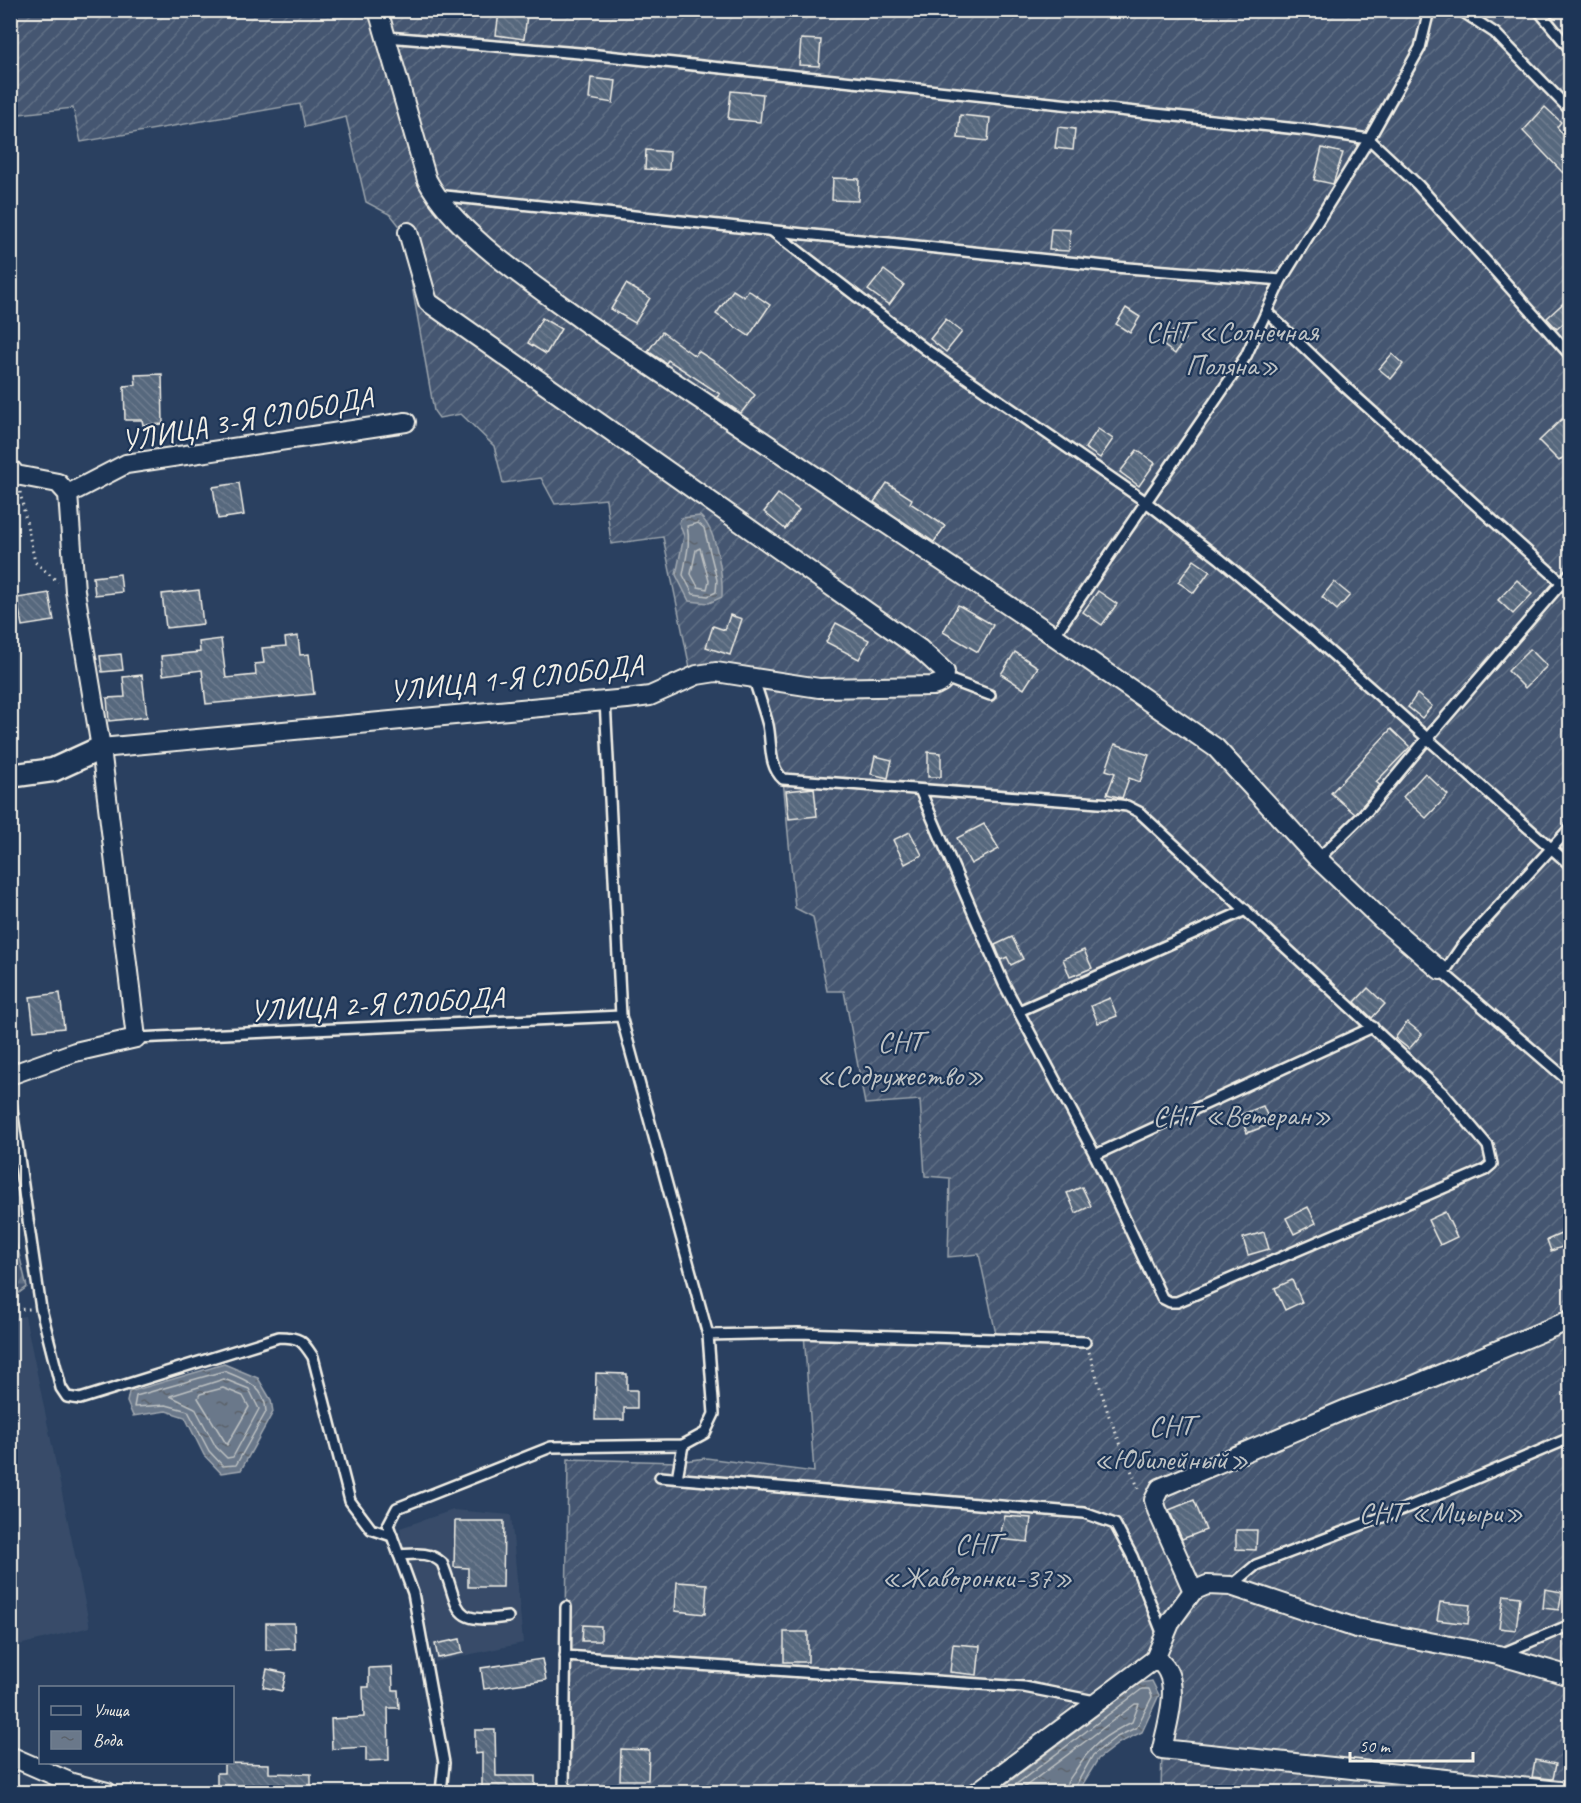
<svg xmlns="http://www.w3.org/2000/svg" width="1581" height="1803" viewBox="0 0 1581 1803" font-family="Caveat,sans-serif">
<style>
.built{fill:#374c69}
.forest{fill:url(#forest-firs);stroke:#9ca4ac;stroke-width:1.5}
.garden{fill:url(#garden-furrows);stroke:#9ca4ac;stroke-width:1.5}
.water{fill:url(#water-ripples);stroke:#a1a8b0;stroke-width:1.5}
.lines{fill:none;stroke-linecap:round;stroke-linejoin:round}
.shore{stroke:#bdc1c2;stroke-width:1.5}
.building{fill:url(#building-back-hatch);stroke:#f4f1e8;stroke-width:1.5}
.service-casing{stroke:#f4f1e8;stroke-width:14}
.minor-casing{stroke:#f4f1e8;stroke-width:22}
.tertiary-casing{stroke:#f4f1e8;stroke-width:27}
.path{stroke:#f4f1e8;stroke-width:3;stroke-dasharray:1.5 4.5;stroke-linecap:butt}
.service{stroke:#1d3557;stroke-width:9}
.minor{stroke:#1d3557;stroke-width:18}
.tertiary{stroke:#1d3557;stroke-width:22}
.labels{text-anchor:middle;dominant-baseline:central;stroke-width:4.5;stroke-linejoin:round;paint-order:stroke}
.park-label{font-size:30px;fill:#bfc3c4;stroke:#1d3557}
.street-label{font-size:30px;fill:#f4f1e8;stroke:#1d3557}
</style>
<defs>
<pattern id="forest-firs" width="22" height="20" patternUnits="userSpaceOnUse" patternTransform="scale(1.5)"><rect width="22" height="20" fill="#445771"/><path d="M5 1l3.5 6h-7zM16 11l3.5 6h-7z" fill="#607085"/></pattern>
<pattern id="garden-furrows" width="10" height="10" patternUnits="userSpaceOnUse" patternTransform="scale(1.5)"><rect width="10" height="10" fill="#445771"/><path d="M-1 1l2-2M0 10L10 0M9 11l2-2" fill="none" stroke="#607085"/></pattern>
<pattern id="water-ripples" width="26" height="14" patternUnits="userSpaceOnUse" patternTransform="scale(1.5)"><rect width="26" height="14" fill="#6a788a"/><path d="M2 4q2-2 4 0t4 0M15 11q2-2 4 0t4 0" fill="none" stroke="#5b626b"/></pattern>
<pattern id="building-back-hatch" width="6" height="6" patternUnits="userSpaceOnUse" patternTransform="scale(1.5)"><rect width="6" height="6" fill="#56677d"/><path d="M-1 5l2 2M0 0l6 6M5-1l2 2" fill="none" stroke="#6f7d8f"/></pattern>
</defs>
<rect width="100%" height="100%" fill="#2a4060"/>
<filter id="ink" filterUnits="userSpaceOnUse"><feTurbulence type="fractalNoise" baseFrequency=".0167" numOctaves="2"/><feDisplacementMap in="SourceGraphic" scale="12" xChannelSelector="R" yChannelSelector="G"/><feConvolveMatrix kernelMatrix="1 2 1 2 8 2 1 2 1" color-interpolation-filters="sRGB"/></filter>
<g filter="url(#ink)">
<!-- built -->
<g class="built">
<polygon points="25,1316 90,1627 11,1647 10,1318"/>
<polygon points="453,1510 511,1515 523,1643 435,1662 420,1596 402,1550 400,1528"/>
</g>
<!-- forest -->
<polygon class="forest" points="10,1217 27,1287 11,1299 10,1299"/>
<!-- garden -->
<polygon class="garden" points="10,11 1570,11 1570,1792 1161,1792 1162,1749 1172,1698 1160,1661 977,1792 564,1792 568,1459 678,1462 706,1458 814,1472 804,1333 997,1339 979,1254 948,1257 950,1178 925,1176 920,1100 865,1104 844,991 827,991 813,917 795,908 783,779 777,774 754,680 692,678 663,537 611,544 606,499 555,504 541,478 503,483 494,446 461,414 439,418 434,411 402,229 391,215 366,202 346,117 305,127 300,104 81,142 73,108 11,115"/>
<!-- water -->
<g class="water">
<path d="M700,516C717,530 723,575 722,597L709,603L689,601L676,575L684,536L679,523L681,518Z"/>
<polygon points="224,1364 258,1378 271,1400 273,1412 241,1470 221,1473 204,1455 185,1417 166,1411 133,1416 127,1402 129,1392"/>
<polygon points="1152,1681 1159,1695 1142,1732 1119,1743 1098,1759 1078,1792 996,1792 1140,1683"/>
</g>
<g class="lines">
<!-- shore -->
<g class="shore">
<path d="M698,523L704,528L717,580L716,592L708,596L693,594L683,575C686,557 691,543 687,526Z"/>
<polygon points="700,548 709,581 707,589 698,587 691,574 696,550"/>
<path d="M224,1371C244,1379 266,1386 266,1412L236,1465L223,1466L209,1451L188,1411L166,1405L134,1407L136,1396Z"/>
<polygon points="224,1379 249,1389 259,1409 233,1457 227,1458 216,1447 195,1408 170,1396"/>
<polygon points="223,1388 243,1396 249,1407 227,1445 198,1398 200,1394"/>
<polyline points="1006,1792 1142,1689 1149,1689 1152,1697 1137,1727 1115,1738 1093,1755 1072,1792"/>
<path d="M1018,1792L1135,1704H1139L1132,1722C1105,1735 1091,1745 1075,1771C1070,1778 1065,1784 1065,1792"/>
</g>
</g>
<!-- building -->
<g class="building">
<polygon points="499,12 527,15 524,39 496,35"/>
<polygon points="801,39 821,40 819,66 799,65"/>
<polygon points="591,78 616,81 613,103 589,99"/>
<polygon points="731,91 763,94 760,122 728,119"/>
<polygon points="1545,107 1561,122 1557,127 1570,143 1570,166 1563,173 1523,131"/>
<polygon points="960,115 990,118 988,141 958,138"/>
<polygon points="1058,127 1075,129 1073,150 1055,148"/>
<polygon points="1322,148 1343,153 1333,184 1314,180"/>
<polygon points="646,150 670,152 669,170 645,169"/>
<polygon points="833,178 859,179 858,201 832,200"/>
<polygon points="1051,229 1070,230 1069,251 1049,250"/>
<polygon points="884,270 904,285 889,305 868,290"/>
<polygon points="626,284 650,298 635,323 611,309"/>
<polygon points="733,290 744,297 748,290 770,305 749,336 716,314"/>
<polygon points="1570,297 1570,317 1557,329 1547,318"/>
<polygon points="1126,308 1140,317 1130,333 1116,324"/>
<polygon points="542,318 561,329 546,354 528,343"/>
<polygon points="946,319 962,332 946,352 930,339"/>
<polygon points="1173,331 1185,339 1175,354 1163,345"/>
<polygon points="662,332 695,356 698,351 723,367 755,395 741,413 717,397 720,394 668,360 666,363 648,351"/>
<polygon points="1392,354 1403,364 1391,379 1379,369"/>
<polygon points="162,374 163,424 143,425 142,420 125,420 124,386 136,385 135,375"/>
<polygon points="1562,419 1570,428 1570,451 1559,461 1539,441"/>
<polygon points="1098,429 1113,439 1100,458 1085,448"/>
<polygon points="1137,450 1155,463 1139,486 1120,472"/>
<polygon points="239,483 244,515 218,519 213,487"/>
<polygon points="887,483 912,499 910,503 945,526 934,542 874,502"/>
<polygon points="778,494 799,510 785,529 764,512"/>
<polygon points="1194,560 1210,571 1194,593 1178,582"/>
<polygon points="120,574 122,592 95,595 93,577"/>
<polygon points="1517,580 1532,594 1513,614 1498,600"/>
<polygon points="1334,582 1350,595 1337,610 1322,597"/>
<polygon points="199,590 203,624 166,628 162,594"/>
<polygon points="1098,591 1117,604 1102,625 1083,612"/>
<polygon points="49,593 54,621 22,626 17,598"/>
<polygon points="958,605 993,625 978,652 943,632"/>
<polygon points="730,615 742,619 730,655 706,647 713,626 725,630"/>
<polygon points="836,623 869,640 859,659 826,642"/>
<polygon points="298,636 300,655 309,654 314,694 206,704 202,670 163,675 161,656 200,652 199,642 221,639 226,678 256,675 255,664 264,663 262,648 286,646 285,638"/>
<polygon points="1530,649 1547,666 1525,688 1508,671"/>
<polygon points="1015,652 1038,667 1024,689 1001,674"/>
<polygon points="121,654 123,670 102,672 100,656"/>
<polygon points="142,675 147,717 109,721 107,698 125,697 123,677"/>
<polygon points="1417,694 1432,706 1422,718 1408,707"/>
<polygon points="1391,729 1410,747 1376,782 1380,785 1355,814 1331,793"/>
<polygon points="1115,744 1149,755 1140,782 1129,778 1122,798 1107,794 1115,773 1106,770"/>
<polygon points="928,752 941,753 941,777 928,777"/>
<polygon points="875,756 892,760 888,778 871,774"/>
<polygon points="1425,773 1448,795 1426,818 1403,797"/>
<polygon points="814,788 817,816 789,819 786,791"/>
<polygon points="984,824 999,849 971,864 957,838"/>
<polygon points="910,832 922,855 905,864 893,840"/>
<polygon points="1012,937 1023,959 1011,965 1007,957 1001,960 995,945"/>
<polygon points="1084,950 1092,968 1070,977 1063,959"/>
<polygon points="1368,988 1385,1004 1372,1018 1355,1002"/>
<polygon points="60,993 64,1028 34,1031 30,997"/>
<polygon points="1110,998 1117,1016 1098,1023 1091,1006"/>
<polygon points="1407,1022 1422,1034 1409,1049 1395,1038"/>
<polygon points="1263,1106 1271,1124 1247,1133 1240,1115"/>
<polygon points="1082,1187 1091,1206 1076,1213 1067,1193"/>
<polygon points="1308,1207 1316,1223 1294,1234 1286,1218"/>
<polygon points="1445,1212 1457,1237 1440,1245 1428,1220"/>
<polygon points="1570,1230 1570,1244 1551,1251 1547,1240"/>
<polygon points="1264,1232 1269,1249 1248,1255 1243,1238"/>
<polygon points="1292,1280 1302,1302 1285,1310 1275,1288"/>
<polygon points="596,1373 627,1374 627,1390 637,1390 637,1408 624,1408 624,1420 595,1420"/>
<polygon points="1194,1500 1206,1530 1182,1539 1169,1510"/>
<polygon points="1005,1516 1031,1518 1028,1542 999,1539"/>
<polygon points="455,1521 504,1521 503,1587 468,1587 468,1568 454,1567"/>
<polygon points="1236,1530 1257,1530 1256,1550 1236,1549"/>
<polygon points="677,1582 707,1584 705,1614 675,1611"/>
<polygon points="1545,1589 1562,1592 1559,1610 1543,1608"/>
<polygon points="1504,1595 1520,1597 1516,1630 1499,1628"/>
<polygon points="1440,1602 1470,1605 1468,1624 1437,1620"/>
<polygon points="266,1623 294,1623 295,1649 266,1650"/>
<polygon points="583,1625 601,1626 601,1641 582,1641"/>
<rect x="784" y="1632" width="24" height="30"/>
<polygon points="460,1639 463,1653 438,1658 435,1644"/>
<polygon points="953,1644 980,1646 977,1675 950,1672"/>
<polygon points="542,1659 546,1680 484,1689 481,1668"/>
<polygon points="392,1667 393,1690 398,1690 399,1708 388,1708 389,1760 366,1761 366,1747 332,1749 331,1719 364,1717 363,1687 369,1687 369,1668"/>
<polygon points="267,1669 286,1673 282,1691 263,1687"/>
<polygon points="475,1730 495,1730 496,1776 535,1776 535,1792 482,1792 482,1753 475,1754"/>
<polygon points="621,1749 649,1750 648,1780 620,1780"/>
<polygon points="1535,1760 1556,1764 1553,1779 1532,1777"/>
<polygon points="224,1763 269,1764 269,1773 311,1774 311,1792 217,1792 217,1773 224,1773"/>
</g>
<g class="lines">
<defs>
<g id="service">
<polyline points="1460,10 1495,33 1570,110"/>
<polyline points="1538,10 1570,49"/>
<polyline points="387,37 579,53 1307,130 1369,139 1418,185 1570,355"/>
<polyline points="436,195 1115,267 1281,280"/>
<polyline points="772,231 925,349 1146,502 1220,559 1312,636 1570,865"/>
<polyline points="1267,312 1343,385 1570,590"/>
<polyline points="1054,636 1246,356 1281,280 1369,139 1420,48 1429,10"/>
<polyline points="945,678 990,695"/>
<path d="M754,680C759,695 764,710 768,725C772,743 768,766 783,779L1112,804L1127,806L1139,812L1444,1094L1488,1146L1492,1164L1485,1170L1177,1302H1170L1162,1298L1095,1155L1004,984L920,790"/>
<polyline points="1570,828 1462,946 1447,968 1440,970 1563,1076 1570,1078"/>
<polyline points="1318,859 1367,811 1426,740 1570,573"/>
<polyline points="1019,1011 1246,910"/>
<polyline points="136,1038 621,1016"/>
<path d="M10,1096L41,1309L61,1388L67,1397L80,1399L279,1337C300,1337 302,1340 313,1357L350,1501L371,1529L392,1536"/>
<polyline points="1095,1155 1373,1027"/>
<polyline points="708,1335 798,1333 1085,1342"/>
<polyline points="660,1477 1084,1513 1115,1524 1132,1556 1163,1635"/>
<polyline points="677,1478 683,1445"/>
<path d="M399,1555C415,1554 429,1551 442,1563C461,1608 448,1625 508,1617"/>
<polyline points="1231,1586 1256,1565 1409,1507 1570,1438"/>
<polyline points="1501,1654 1570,1625"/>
<polyline points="565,1656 1024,1687 1095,1701"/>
<polyline points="441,1792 444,1763 413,1593 388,1525 397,1508 551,1447 683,1445 705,1433 714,1414 708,1335 621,1016 605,700"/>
<polyline points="564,1792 566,1607"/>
</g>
<g id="minor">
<path d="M378,10L427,180C456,235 536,286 586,323L1054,636L1216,748L1318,859L1382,920L1440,970"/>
<polyline points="10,468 16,475 58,483 68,494 75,591 101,748 136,1038 75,1052 10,1075"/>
<polyline points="68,494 126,464 406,422"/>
<path d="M101,748L627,699L650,696L697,675L716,672L819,688L933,686C942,683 945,681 945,672L920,649L428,302L408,232"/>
<polyline points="1193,1591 1157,1510 1154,1500 1160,1488 1349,1408 1412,1386 1570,1320"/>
<path d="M1155,1659C1185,1674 1167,1724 1162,1749L1569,1792"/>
<polyline points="10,1756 72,1783 107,1792"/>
<polyline points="977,1792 1155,1659 1171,1621 1193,1591 1207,1585 1231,1586 1356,1628 1498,1655 1570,1676"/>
</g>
<polyline id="tertiary" points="10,776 53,770 101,748"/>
</defs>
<!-- service casing -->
<use href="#service" class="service-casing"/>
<!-- minor casing -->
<use href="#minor" class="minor-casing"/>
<!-- tertiary casing -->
<use href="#tertiary" class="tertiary-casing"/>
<!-- path -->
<g class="path">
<polyline points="20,492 35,562 58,582"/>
<polyline points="10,1310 30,1309"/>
<polyline points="1089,1352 1109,1416 1140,1492"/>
</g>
<!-- service -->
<use href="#service" class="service"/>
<!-- minor -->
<use href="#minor" class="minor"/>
<!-- tertiary -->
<use href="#tertiary" class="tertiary"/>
</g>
</g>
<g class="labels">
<!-- park labels -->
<g class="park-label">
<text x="1232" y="331">СНТ «Солнечная<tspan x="1232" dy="34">Поляна»</tspan></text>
<text x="900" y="1041">СНТ<tspan x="900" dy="34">«Содружество»</tspan></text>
<text x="1242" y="1115">СНТ «Ветеран»</text>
<text x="1171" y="1425">СНТ<tspan x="1171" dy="34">«Юбилейный»</tspan></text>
<text x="1441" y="1512">СНТ «Мцыри»</text>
<text x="977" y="1543">СНТ<tspan x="977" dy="34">«Жаворонки-37»</tspan></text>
</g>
<!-- street labels -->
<g class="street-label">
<text transform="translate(247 419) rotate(-10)">УЛИЦА 3-Я СЛОБОДА</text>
<text transform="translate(516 678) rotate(-6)">УЛИЦА 1-Я СЛОБОДА</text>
<text transform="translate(377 1004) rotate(-3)">УЛИЦА 2-Я СЛОБОДА</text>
</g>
</g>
<!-- margin -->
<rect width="1581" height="1803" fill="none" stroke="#1d3557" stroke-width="36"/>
<rect x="18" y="18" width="1545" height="1767" fill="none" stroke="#f4f1e8" stroke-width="2" filter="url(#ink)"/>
<!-- legend -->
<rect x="39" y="1686" width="195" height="78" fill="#1d3557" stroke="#738091" stroke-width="1.5"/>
<rect x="51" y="1706" width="30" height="9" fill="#1d3557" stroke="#738091" stroke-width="1.5"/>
<text x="93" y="1716" font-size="18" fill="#f4f1e8">Улица</text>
<rect x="51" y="1731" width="30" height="18" fill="url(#water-ripples)" stroke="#738091" stroke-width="1.5"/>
<text x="93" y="1746" font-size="18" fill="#f4f1e8">Вода</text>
<!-- scale -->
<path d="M1350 1752v9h123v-9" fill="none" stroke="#f4f1e8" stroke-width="3"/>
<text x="1359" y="1752" font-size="18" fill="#f4f1e8" stroke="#1d3557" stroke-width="4.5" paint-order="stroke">50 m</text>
</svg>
